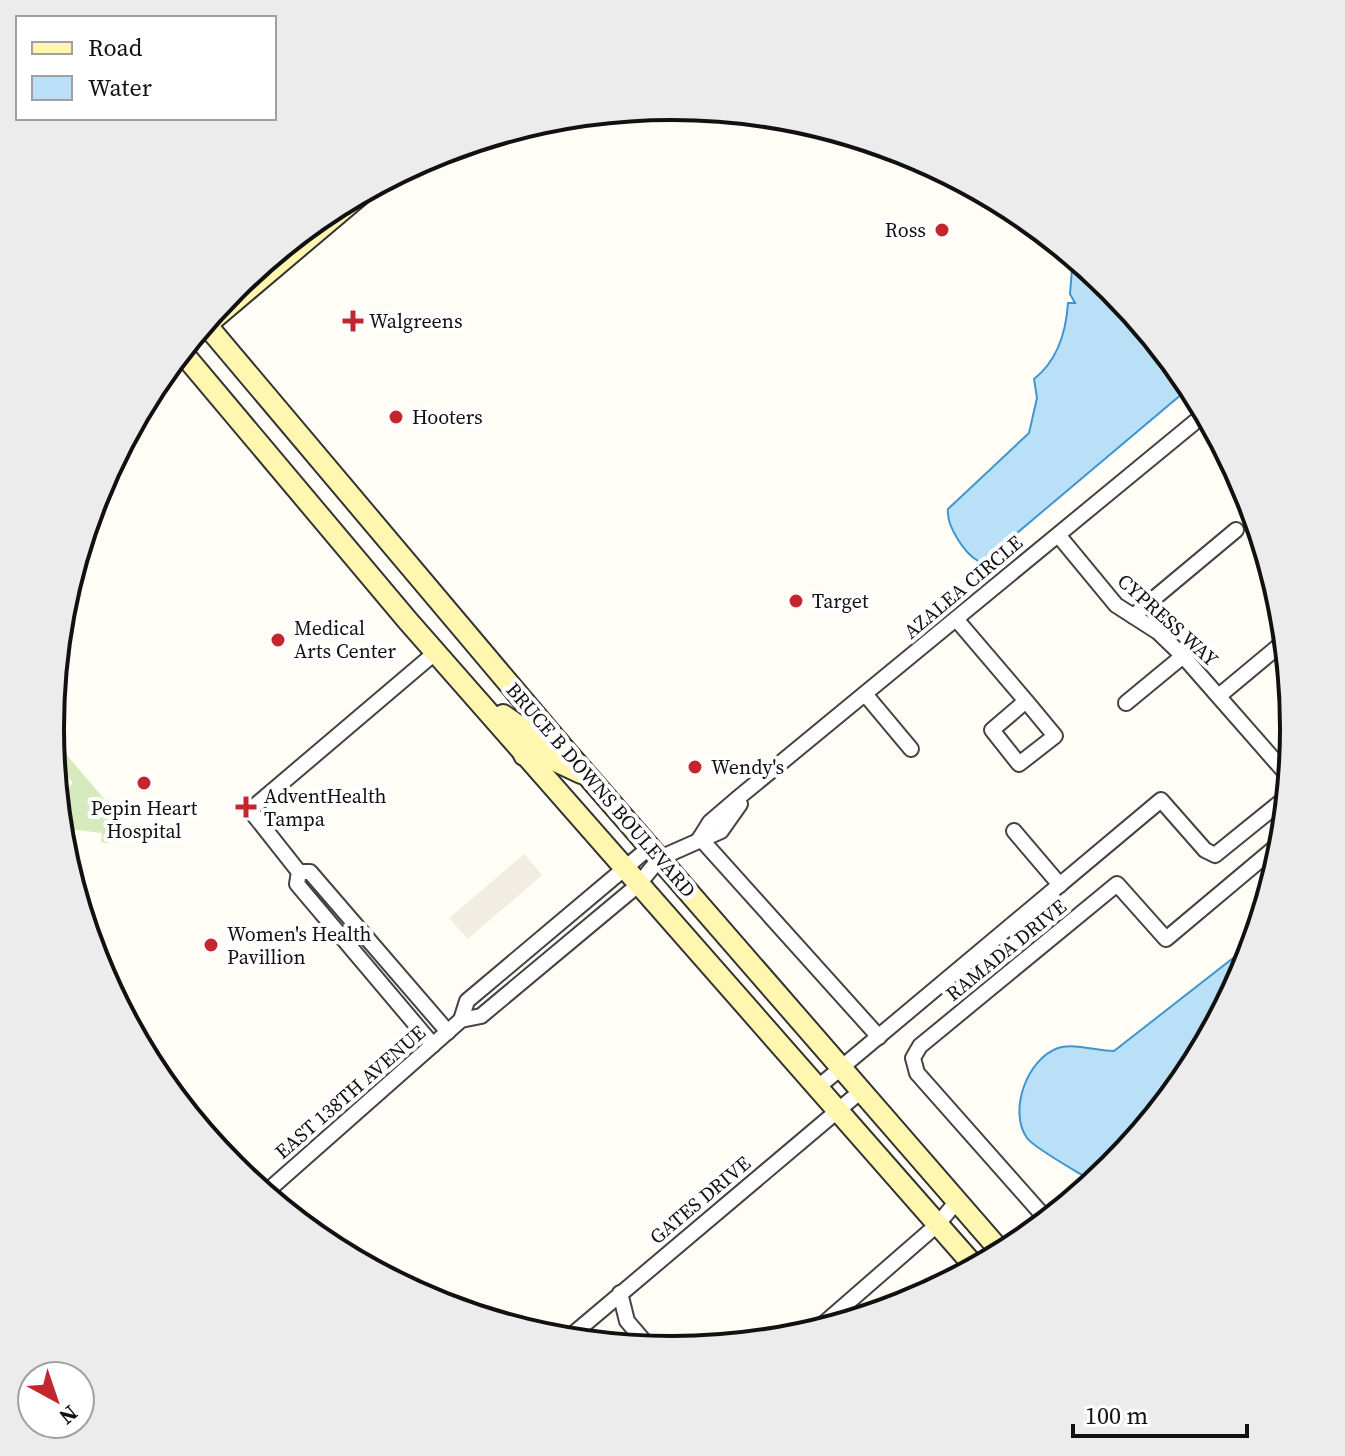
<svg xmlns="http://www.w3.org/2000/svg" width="1345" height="1456" viewBox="0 0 1345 1456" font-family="'Source Serif 4',serif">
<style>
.green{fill:#d5ebbd}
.plaza{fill:#f1ede2}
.water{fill:#b9e0f7;stroke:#3f96cf;stroke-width:2}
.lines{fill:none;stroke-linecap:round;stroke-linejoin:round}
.minor-casing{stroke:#444;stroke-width:18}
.secondary-casing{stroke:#333;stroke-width:24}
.minor{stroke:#fff;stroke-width:14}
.secondary{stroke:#fff6b0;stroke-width:20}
.poi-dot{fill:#c4262e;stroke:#fff;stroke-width:3}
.labels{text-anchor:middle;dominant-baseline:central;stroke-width:8;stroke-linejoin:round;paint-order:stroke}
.poi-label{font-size:20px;fill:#111;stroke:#fff;text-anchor:start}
.street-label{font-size:20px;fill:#111;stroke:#fff}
.rim{fill:none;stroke:#111;stroke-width:4}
</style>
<rect width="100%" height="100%" fill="#fffdf5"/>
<!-- green -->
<polygon class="green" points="59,746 118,815 112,821 122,832 108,843 101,842 102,833 60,828 57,797 73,783 53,759 52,752"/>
<!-- plaza -->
<polygon class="plaza" points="524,854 542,875 468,939 449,918"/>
<!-- water -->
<g class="water">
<path d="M1073,256L1180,375L1183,393L985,560L978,561C964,553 946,525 948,509L1029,433L1037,398L1034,379C1057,361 1066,333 1068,303H1075L1070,294Z"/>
<path d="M1255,941C1231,1021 1159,1130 1095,1183C1080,1173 1035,1149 1027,1138C1008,1111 1027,1059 1058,1048C1073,1043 1098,1051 1114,1051Z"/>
</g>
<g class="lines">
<defs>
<g id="minor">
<polyline points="1059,536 1116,605 1158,632 1183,656 1290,778"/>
<polyline points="1133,616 1236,530"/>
<polyline points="956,619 1026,701 992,730 1019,764 1055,736 1026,701"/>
<polyline points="865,694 911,749"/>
<polyline points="1220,695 1286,640"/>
<polyline points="1126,703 1183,656"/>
<polyline points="1014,831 1060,885"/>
<polyline points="700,838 710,822 738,798 1201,417 1208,416"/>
<polyline points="700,838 879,1037"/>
<polyline points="299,872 250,810 436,652"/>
<polyline points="461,1020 467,1001 650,847"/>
<polyline points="433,1045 297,884 299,872 310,872 448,1032"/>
<polyline points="817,1088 1161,800 1205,850 1215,855 1288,796"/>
<polyline points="264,1194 461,1020 481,1016 638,885 660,858 721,831 740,804"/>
<polyline points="1048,1221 917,1073 913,1058 920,1046 1117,884 1166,939 1284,840"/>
<polyline points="620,1293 627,1321 650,1348"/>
<polyline points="813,1333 938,1224 957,1201"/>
<polyline points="566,1340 861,1091"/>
</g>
<g id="secondary">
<polyline points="204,322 559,743 1003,1254"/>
<polyline points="193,336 368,188"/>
<polyline points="181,351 408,621 976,1268"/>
<polyline points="503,715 543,743 559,743"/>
<polyline points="524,755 547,757 581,773"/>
</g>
</defs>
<!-- minor casing -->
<use href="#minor" class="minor-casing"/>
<!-- secondary casing -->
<use href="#secondary" class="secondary-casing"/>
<!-- minor -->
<use href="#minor" class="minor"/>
<!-- secondary -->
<use href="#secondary" class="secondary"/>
</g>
<!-- markers -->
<g class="poi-dot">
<circle cx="942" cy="230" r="8"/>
<path d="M349 309h8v8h8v8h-8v8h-8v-8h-8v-8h8z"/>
<circle cx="396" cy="417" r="8"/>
<circle cx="796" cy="601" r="8"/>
<circle cx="278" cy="640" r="8"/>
<circle cx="695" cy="767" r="8"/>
<circle cx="144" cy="783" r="8"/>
<path d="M242 795h8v8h8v8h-8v8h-8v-8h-8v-8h8z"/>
<circle cx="211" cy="945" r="8"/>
</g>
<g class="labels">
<!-- poi labels -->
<g class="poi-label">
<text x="926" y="230" text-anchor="end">Ross</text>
<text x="369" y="321">Walgreens</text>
<text x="412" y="417">Hooters</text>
<text x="812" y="601">Target</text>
<text x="294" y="628">Medical<tspan x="294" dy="23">Arts Center</tspan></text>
<text x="711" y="767">Wendy's</text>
<text x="264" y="796">AdventHealth<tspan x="264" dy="23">Tampa</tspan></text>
<text x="144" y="808" text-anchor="middle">Pepin Heart<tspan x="144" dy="23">Hospital</tspan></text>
<text x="227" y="934">Women's Health<tspan x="227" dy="23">Pavillion</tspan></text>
</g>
<!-- street labels -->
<g class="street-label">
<text transform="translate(963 587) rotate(-40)">AZALEA CIRCLE</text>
<text transform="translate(1168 620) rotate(42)">CYPRESS WAY</text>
<text transform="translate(601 790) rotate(49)">BRUCE B DOWNS BOULEVARD</text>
<text transform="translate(1006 950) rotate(-39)">RAMADA DRIVE</text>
<text transform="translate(350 1092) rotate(-41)">EAST 138TH AVENUE</text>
<text transform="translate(700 1200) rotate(-40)">GATES DRIVE</text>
</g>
</g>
<!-- crop -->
<path d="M0 0H1345V1456H0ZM64 728a608 608 0 1 1 1216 0a608 608 0 1 1-1216 0Z" fill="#ececec" fill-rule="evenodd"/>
<path class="rim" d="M64 728a608 608 0 1 1 1216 0a608 608 0 1 1-1216 0Z"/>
<!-- legend -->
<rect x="16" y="16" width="260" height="104" fill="#ffffff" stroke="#a0a0a0" stroke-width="2"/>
<rect x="32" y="42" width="40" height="12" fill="#fff6b0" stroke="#a0a0a0" stroke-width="2"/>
<text x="88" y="56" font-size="24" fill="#111111">Road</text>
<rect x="32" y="76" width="40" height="24" fill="#b9e0f7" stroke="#a0a0a0" stroke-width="2"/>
<text x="88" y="96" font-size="24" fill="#111111">Water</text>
<!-- north arrow -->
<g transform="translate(56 1400) rotate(140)"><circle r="38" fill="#ffffff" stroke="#a0a0a0" stroke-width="2"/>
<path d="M0-6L14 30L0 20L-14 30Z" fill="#c4262e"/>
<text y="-12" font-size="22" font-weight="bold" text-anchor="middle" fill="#111111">N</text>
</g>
<!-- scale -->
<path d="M1073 1424v12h174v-12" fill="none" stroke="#111111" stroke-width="4"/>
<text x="1085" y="1424" font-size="24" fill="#111111" stroke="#ffffff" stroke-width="6" paint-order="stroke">100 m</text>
</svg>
